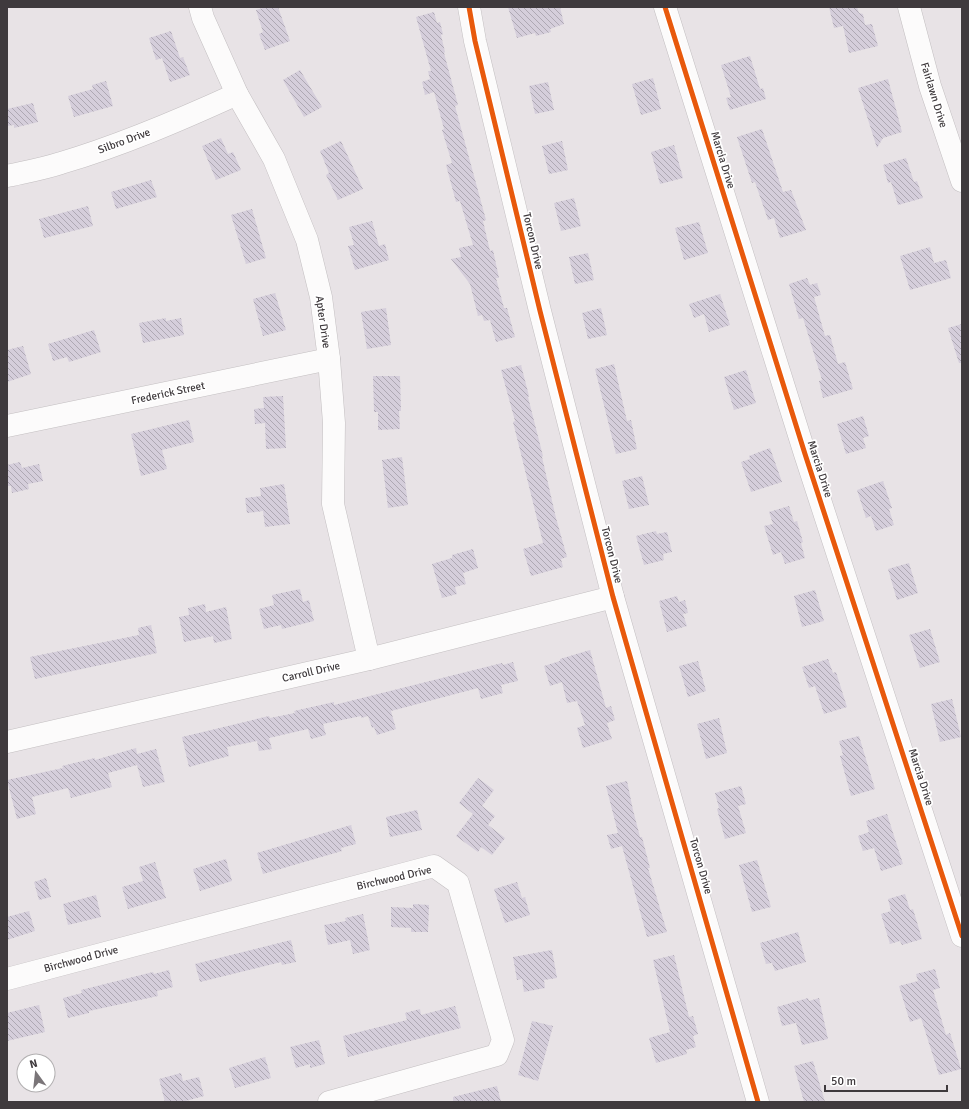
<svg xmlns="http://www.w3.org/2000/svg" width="969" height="1109" viewBox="0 0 969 1109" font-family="Signika,sans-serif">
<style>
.building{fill:url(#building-back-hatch)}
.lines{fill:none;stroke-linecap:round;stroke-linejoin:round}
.minor-casing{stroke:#c3bfc1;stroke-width:23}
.minor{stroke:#fcfbfb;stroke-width:22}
.cycleway-casing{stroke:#fff;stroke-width:8}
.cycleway{stroke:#e8590c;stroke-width:5}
.labels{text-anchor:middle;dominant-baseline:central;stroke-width:3.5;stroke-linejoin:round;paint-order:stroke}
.street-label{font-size:11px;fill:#3f3a3d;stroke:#fff}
</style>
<defs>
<pattern id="building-back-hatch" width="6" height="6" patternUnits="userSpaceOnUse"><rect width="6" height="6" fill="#d5cedb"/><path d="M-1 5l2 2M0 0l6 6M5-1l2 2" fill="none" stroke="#aea8b3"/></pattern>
</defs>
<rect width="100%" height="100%" fill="#e8e3e6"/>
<!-- building -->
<g class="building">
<polygon points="266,7 278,7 290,41 265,50 259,34 263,32 256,10"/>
<polygon points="508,7 560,7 564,24 550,29 551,32 536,36 535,33 517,38"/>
<polygon points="829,7 857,7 859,13 863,14 865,25 872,24 878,46 849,53 843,26 834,28"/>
<polygon points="434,12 437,23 440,22 443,34 441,35 445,52 444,53 458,105 455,106 486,220 483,221 490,251 493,250 499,278 496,278 504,308 507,308 515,337 496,342 490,320 484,321 482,315 478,316 470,284 451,259 461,257 459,248 473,245 460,201 456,202 446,165 452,163 442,130 444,129 434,92 425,95 422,82 430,79 428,71 431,71 416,17"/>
<polygon points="171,31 180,58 183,57 190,75 170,82 162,58 156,60 149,38"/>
<polygon points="750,56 760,89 763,88 766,99 730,110 726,98 731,97 721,65"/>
<polygon points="300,70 322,107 304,117 283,80"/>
<polygon points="653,78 661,109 641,115 632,84"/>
<polygon points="888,79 902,132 883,138 877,148 858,88"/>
<polygon points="106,81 113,106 74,117 68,96 93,89 92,85"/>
<polygon points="548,82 554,110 535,114 529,86"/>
<polygon points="33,103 38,122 14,128 14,125 7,126 7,109"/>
<polygon points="762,129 783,192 791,190 806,230 780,238 774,218 768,220 755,182 752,183 737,137"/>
<polygon points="221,138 228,154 233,152 241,170 216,180 202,146"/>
<polygon points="341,141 363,189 338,200 326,175 329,173 320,151"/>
<polygon points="562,141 568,170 549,174 542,146"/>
<polygon points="674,145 683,178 660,184 651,152"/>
<polygon points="906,158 914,182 917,181 923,198 898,205 891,182 888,183 883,165"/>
<polygon points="151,180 157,197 116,209 111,192"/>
<polygon points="574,198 581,226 561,231 554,203"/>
<polygon points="88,206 93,226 44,238 39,219"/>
<polygon points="252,209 266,258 246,264 231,215"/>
<polygon points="372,221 379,246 385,244 389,260 355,270 348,246 354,245 349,227"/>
<polygon points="699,222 708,253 684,260 675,228"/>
<polygon points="930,247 934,263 946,260 951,278 910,290 900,256"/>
<polygon points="588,253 594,280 575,284 569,257"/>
<polygon points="807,278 810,285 817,283 821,295 814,297 825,336 830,335 838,364 845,362 853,389 823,398 819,381 822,380 803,318 799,319 789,284"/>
<polygon points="275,293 286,330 263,336 253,299"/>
<polygon points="720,294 730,325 709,332 704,314 694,318 689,304"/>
<polygon points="386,308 391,345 367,349 361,312"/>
<polygon points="601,308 607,335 588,339 582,313"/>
<polygon points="166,318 166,321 181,318 184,335 143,343 139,323"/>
<polygon points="962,324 962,363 959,363 948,328"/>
<polygon points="94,330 101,352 69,362 67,357 53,361 48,344"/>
<polygon points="23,346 31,374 7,382 7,350"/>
<polygon points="614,364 627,421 631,420 637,449 616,454 595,369"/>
<polygon points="521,365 529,396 528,397 543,456 542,457 556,518 567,557 561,559 563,567 531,576 523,549 543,543 513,422 515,421 501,370"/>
<polygon points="746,370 756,403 734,410 724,377"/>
<polygon points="373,376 400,376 401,411 399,411 400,429 378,430 378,412 374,412"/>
<polygon points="283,396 286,448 266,449 265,423 255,424 254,409 264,408 263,397"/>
<polygon points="863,416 869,436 863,438 866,448 846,454 837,424"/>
<polygon points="189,420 194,442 162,450 167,469 141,476 131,434"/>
<polygon points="770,448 782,482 751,492 741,462 750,459 749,456"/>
<polygon points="402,457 408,505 388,508 382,460"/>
<polygon points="20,462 22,468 39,464 43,481 28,484 29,489 12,493 11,486 7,486 7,465"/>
<polygon points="642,476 649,505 629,509 622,481"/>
<polygon points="883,481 892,508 889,509 894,525 876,531 871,516 866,518 857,490"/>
<polygon points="284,484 290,524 265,527 263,511 247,513 245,498 261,496 260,488"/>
<polygon points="789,506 794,522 797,521 803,542 801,543 805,558 785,564 781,552 773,555 764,526 773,524 769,512"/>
<polygon points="656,531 657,534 667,532 672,552 663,554 664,560 644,565 636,536"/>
<polygon points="473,549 478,568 463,573 466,584 455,587 457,594 442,598 432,564 452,558 452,555"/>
<polygon points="909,563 918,593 897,600 888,569"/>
<polygon points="300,589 303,602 309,600 314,621 282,629 281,625 264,629 259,609 274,605 272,595"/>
<polygon points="815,590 824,621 802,627 794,596"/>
<polygon points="677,596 679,602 685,600 688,613 683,614 687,626 667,632 659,601"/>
<polygon points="205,604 206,612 226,607 232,639 214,643 213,636 184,642 179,617 189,615 188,608"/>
<polygon points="151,625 157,653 35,679 30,657 139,635 138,628"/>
<polygon points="930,629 940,662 920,668 909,635"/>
<polygon points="590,650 606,708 611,706 615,720 607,723 612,739 583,748 577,728 585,725 577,701 567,703 562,682 550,686 544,666 560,661 560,659"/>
<polygon points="828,659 833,673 836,672 847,707 824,714 815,686 809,688 802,667"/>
<polygon points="698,661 706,691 688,697 679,666"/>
<polygon points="513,662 518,681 501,685 503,693 481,699 478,688 391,711 396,729 377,735 374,727 372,728 368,716 361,718 361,716 323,724 326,735 311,739 308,729 269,738 272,749 259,751 257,741 227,747 229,756 189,767 182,737 269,716 270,718 295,713 294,711 334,702 334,705 502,663 503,665"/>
<polygon points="952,699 961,737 940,742 931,704"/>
<polygon points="719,718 727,753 706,759 697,724"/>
<polygon points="859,736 875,789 851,796 840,756 843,755 839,741"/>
<polygon points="136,748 137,754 156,749 165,782 143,787 137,765 108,773 112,787 71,798 68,788 32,797 36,814 17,819 7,780 63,768 62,766 95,758 95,760"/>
<polygon points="478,778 494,790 482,806 495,816 488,825 505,838 492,855 481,847 478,852 456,836 473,814 459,803"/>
<polygon points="627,781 633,810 640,837 642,837 650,868 648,868 667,932 647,937 622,846 611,849 607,835 618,833 606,786"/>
<polygon points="741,786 746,804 738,806 746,833 725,839 717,809 719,808 715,793"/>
<polygon points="417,810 422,830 390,837 386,817"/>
<polygon points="887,814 903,864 881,871 874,848 863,851 858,836 869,832 866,821"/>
<polygon points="351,825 356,844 341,848 342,851 263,874 257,853"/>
<polygon points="226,859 232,881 200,891 193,869"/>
<polygon points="757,860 771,907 752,912 739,865"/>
<polygon points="155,862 166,898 128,909 122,887 143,881 139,867"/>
<polygon points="46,878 51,897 39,900 34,882"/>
<polygon points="517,882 522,898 525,897 530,915 505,923 494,889"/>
<polygon points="905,894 910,910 913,909 922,939 902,945 900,941 890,944 881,914 891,911 888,899"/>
<polygon points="96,895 101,917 68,925 63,904"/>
<polygon points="413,904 429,905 428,932 411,932 411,928 391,927 391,907 413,908"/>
<polygon points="29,911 35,931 7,940 7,917"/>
<polygon points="363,914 370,950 353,954 350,940 328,945 324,925 346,921 345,918"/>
<polygon points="798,932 806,962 775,971 772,963 766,964 760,943"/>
<polygon points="291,940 296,962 282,965 281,962 200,982 195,964"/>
<polygon points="552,950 557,978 544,980 545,988 524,992 522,979 517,980 513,957"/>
<polygon points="674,955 689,1017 693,1016 698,1034 693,1036 696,1047 686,1050 687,1054 656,1063 649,1038 670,1032 653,960"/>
<polygon points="935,969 940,988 933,990 946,1035 950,1033 961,1069 939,1075 921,1018 910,1022 899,986 918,981 916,974"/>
<polygon points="169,970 173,987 157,991 158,996 89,1011 89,1013 68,1018 63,998 82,993 81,990 153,972 154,974"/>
<polygon points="808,998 809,1001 819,998 828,1039 802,1045 796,1023 782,1026 777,1007"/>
<polygon points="39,1005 45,1032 7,1041 7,1013"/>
<polygon points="455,1006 461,1028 348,1057 343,1036 407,1020 405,1013 420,1009 421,1015"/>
<polygon points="532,1021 553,1026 538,1081 518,1075"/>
<polygon points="319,1040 325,1064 310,1068 310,1064 296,1068 290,1047"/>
<polygon points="265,1057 271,1078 235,1088 229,1068"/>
<polygon points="813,1061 825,1102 804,1102 794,1066"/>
<polygon points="181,1073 183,1081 199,1077 204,1096 182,1102 165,1102 159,1079"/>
<polygon points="497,1086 501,1102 453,1102 453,1097"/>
</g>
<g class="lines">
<defs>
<g id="minor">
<polyline points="200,7 203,18 237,94 274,159 307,240 321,297 329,359 334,423 333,504 369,659"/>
<polyline points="469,7 475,41 540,311 613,597 758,1102"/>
<polyline points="665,7 805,454 962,936"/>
<polyline points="909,7 930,86 962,181"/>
<path d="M7,176C25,172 43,169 61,163C122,145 180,120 237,94"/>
<polyline points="7,426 329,359"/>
<polyline points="7,742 369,659 613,597"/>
<polyline points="7,979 434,866 458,883 503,1040 497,1055 329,1102"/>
</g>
</defs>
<!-- minor casing -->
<use href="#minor" class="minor-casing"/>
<!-- minor -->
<use href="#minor" class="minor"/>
<defs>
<g id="cycleway">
<polyline points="469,7 475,41 540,311 613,597 758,1102"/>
<polyline points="665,7 805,454 962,936"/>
</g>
</defs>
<!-- cycleway casing -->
<use href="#cycleway" class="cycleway-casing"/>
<!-- cycleway -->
<use href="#cycleway" class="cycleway"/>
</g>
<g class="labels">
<!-- street labels -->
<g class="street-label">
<text transform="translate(934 95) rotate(73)">Fairlawn Drive</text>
<text transform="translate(124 141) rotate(-20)">Silbro Drive</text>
<text transform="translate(723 160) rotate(73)">Marcia Drive</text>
<text transform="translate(533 241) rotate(77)">Torcon Drive</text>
<text transform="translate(323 322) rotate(82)">Apter Drive</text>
<text transform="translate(168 393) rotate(-12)">Frederick Street</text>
<text transform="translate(820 469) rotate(72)">Marcia Drive</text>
<text transform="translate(612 555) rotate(76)">Torcon Drive</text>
<text transform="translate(311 672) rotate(-13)">Carroll Drive</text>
<text transform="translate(921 777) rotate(72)">Marcia Drive</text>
<text transform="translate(701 866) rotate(74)">Torcon Drive</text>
<text transform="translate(394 878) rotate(-13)">Birchwood Drive</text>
<text transform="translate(81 959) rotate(-15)">Birchwood Drive</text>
</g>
</g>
<!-- border -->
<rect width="969" height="1109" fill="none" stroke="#3f3a3d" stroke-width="16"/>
<!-- north arrow -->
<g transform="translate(36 1073) rotate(345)"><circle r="19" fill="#ffffff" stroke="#b2b0b1"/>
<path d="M0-3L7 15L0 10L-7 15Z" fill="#7a7578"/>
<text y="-6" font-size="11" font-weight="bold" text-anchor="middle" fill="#3f3a3d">N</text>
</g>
<!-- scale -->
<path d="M825 1085v6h122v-6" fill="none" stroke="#3f3a3d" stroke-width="2"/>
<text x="831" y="1085" font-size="12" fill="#3f3a3d" stroke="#ffffff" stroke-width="3" paint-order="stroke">50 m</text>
</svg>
